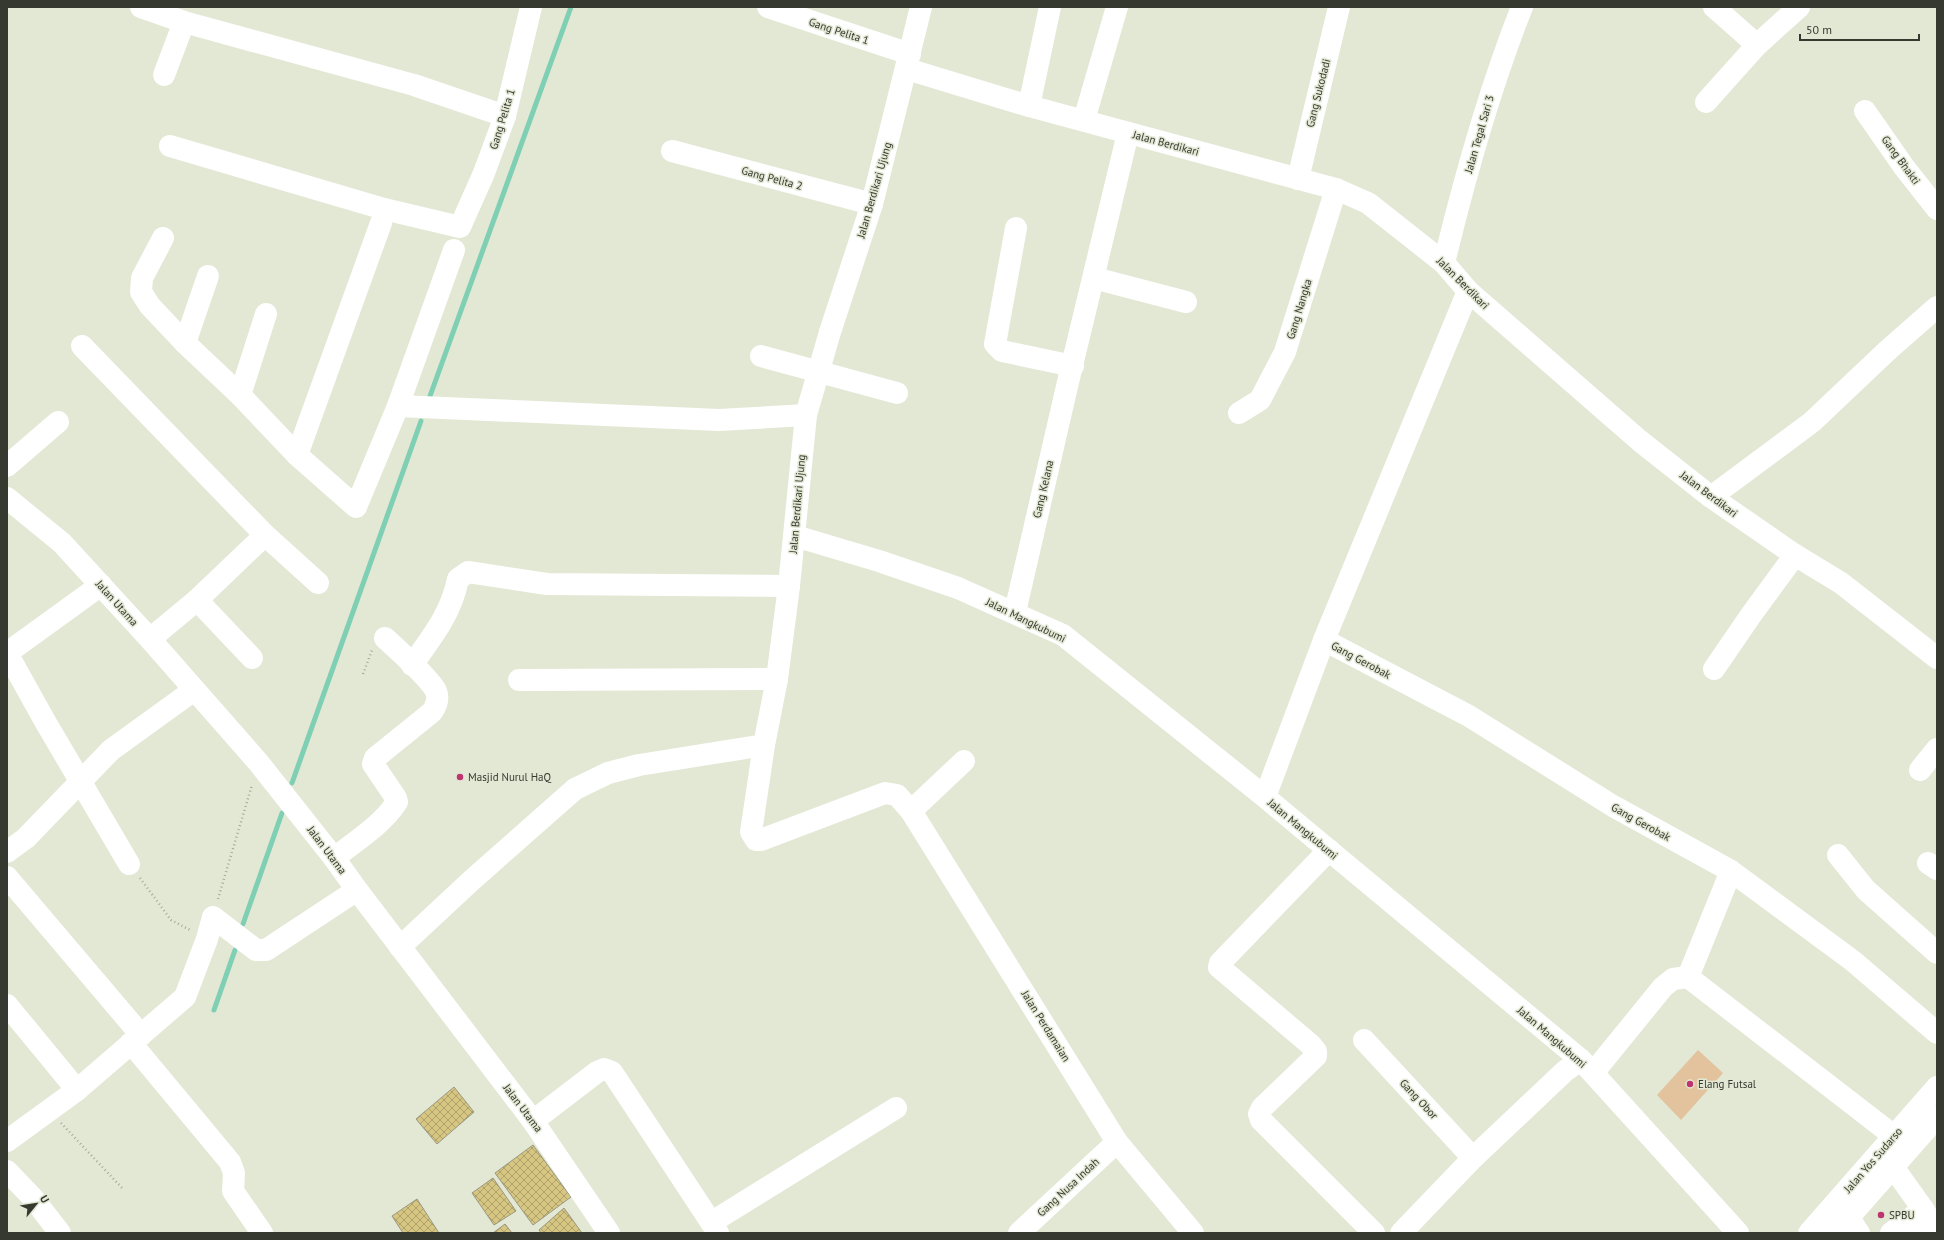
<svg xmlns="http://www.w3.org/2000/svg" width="1944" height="1240" viewBox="0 0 1944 1240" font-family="'PT Sans',sans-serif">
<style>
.pitch{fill:#e3c39d}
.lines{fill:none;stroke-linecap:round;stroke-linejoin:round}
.stream{stroke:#7fcfb4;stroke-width:5}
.building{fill:url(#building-cross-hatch);stroke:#9b9783}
.path{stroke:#a5aa9a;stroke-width:2.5;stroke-dasharray:1 3;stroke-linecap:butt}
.minor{stroke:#fff;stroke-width:22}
.major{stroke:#fff;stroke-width:22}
.poi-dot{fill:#be3470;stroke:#e2e8d4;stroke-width:1.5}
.labels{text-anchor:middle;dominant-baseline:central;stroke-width:3;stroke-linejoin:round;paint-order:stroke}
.street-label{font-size:11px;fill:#363930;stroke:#e2e8d4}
.poi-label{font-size:11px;fill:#363930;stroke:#e2e8d4;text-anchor:start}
</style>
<defs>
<pattern id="building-cross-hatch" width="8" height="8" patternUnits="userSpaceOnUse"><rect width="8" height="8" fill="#d6c682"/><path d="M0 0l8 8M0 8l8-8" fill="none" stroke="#aea26b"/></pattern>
</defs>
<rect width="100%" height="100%" fill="#e2e8d4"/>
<!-- pitch -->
<polygon class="pitch" points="1698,1050 1723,1073 1681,1120 1657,1095"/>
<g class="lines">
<!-- stream -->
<g class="stream">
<polyline points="430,396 571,7"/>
<polyline points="292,783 421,421"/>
<polyline points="243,924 282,813"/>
<polyline points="214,1010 235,950"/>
</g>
</g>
<!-- building -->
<g class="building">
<polygon points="454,1087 474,1112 437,1144 416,1119"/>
<polygon points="533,1145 571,1197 533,1225 495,1173"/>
<polygon points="493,1178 516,1211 494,1225 472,1193"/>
<polygon points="417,1199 439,1233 403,1233 392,1216"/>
<polygon points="564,1208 582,1233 541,1233 539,1230"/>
<polygon points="505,1224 512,1233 493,1233"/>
</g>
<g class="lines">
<!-- path -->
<g class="path">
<polyline points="363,674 372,650"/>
<polyline points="140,878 171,920 190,930"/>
<polyline points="218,899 252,785"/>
<polyline points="61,1123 123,1189"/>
</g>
<!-- minor -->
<g class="minor">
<polyline points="141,7 184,22 414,85 505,116"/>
<polyline points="768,7 910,54"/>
<polyline points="921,7 872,204 830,332 806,415 789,586 777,679 764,745 751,832 756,840 761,840 885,793 897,795 911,811 1117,1142 1193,1233"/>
<polyline points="1714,7 1757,45"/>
<polyline points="907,69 1029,106 1336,189 1368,203 1444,263 1468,291 1640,441 1711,497 1795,555 1841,583 1937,658"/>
<polyline points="164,75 184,22"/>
<polyline points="1706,102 1757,45 1799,7"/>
<polyline points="1029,106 1050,7"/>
<polyline points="1865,111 1904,167 1937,209"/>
<polyline points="1084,120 1117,7"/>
<polyline points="170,146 384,209 460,227 484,173 505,116 531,7"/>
<polyline points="672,151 872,204"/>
<polyline points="1298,179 1339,7"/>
<polyline points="1016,228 995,344 1002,351 1073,366"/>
<polyline points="163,238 142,278 141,292 150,306 185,343 240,395 297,455 356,507 398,406 454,250"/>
<path d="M1444,263C1465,176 1489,90 1522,7"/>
<polyline points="1094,278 1186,302"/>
<polyline points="185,343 208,276"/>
<polyline points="82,346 265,535 318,583"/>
<polyline points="761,356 897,393"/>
<polyline points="240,395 266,314"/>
<polyline points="398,406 719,420 806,415"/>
<polyline points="1239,413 1260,400 1285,352 1336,189"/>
<polyline points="297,455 381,223"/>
<polyline points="7,466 58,422"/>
<polyline points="1711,497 1812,422 1888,350 1937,307"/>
<polyline points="7,498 62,543 150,639 258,762 334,858 357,890 533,1121 609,1233"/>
<polyline points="795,536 879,561 958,588 1063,635 1265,797 1581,1060 1738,1233"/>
<polyline points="197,600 252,658"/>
<polyline points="1015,612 1068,382 1128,133"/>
<polyline points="150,639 197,600 265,535"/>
<polyline points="1324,640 1469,716 1613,806 1731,871 1853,961 1937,1033"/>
<polyline points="7,653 46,723 129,864"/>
<polyline points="7,653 101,585"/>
<path d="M412,665C432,637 451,614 458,579L468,572L547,584L789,586"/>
<polyline points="1714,669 1751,615 1795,555"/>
<polyline points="519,680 777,679"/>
<polyline points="1920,770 1937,749"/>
<polyline points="1265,797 1324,640 1468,291"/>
<polyline points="911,811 964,761"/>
<polyline points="1329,850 1220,963 1219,967 1311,1045 1316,1051 1316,1056 1262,1108 1259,1114 1261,1120 1374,1233"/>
<polyline points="7,852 26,838 111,750 194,690"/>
<polyline points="1838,855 1866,890 1937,953"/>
<path d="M334,858C356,841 382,825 397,802L396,798L373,764L375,758L432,712C436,706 439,698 436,691C430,679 396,648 385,638"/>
<polyline points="1928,863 1937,869"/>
<polyline points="7,877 141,1035"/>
<polyline points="400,947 472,880 575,789 608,773 639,765 764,745"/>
<polyline points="1688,977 1731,871"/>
<polyline points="7,1005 77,1090"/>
<polyline points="1364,1040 1473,1158"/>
<polyline points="131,1043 230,1162 234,1173 233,1191 262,1233"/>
<polyline points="1593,1073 1663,987 1673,979 1688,977 1894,1136"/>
<polyline points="533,1121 597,1072 604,1069 612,1072 718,1233"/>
<polyline points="7,1141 77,1090 185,997 207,939 213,917 256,950 266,950 357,890"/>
<polyline points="7,1171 32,1197 60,1233"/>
<polyline points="1849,1218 1859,1233"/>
<polyline points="712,1222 896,1108"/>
<polyline points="1019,1233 1117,1142"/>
<polyline points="1401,1233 1473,1158 1565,1071 1581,1060"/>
<polyline points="1891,1233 1923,1209 1893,1167"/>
<polyline points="1920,1233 1929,1226 1931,1222 1923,1209"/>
</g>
<!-- major -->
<g class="major">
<polyline points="1809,1233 1937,1087"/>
<polyline points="1835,1233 1937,1117"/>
</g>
</g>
<!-- markers -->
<g class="poi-dot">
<circle cx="460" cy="777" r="4"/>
<circle cx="1690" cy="1084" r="4"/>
<circle cx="1881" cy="1215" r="4"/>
</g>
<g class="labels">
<!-- street labels -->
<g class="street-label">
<text transform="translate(839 31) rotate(18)">Gang Pelita 1</text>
<text transform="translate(1318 93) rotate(-76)">Gang Sukodadi</text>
<text transform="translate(502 119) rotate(-73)">Gang Pelita 1</text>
<text transform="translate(1479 134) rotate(-74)">Jalan Tegal Sari 3</text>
<text transform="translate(1166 143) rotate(15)">Jalan Berdikari</text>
<text transform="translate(1901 160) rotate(54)">Gang Bhakti</text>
<text transform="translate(772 178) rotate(15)">Gang Pelita 2</text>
<text transform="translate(874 190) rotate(-74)">Jalan Berdikari Ujung</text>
<text transform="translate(1463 283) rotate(45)">Jalan Berdikari</text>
<text transform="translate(1299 309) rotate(-73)">Gang Nangka</text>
<text transform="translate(1043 489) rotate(-77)">Gang Kelana</text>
<text transform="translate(1709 494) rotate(37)">Jalan Berdikari</text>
<text transform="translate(797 504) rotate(-85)">Jalan Berdikari Ujung</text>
<text transform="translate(117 603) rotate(48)">Jalan Utama</text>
<text transform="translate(1026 620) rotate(26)">Jalan Mangkubumi</text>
<text transform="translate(1361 660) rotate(28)">Gang Gerobak</text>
<text transform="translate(1641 822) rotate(29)">Gang Gerobak</text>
<text transform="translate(1303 829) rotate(40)">Jalan Mangkubumi</text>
<text transform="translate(327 850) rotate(53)">Jalan Utama</text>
<text transform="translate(1046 1026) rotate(58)">Jalan Perdamaian</text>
<text transform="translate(1552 1037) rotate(41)">Jalan Mangkubumi</text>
<text transform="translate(1419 1099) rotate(47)">Gang Obor</text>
<text transform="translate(523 1108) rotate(53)">Jalan Utama</text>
<text transform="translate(1873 1160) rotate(-49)">Jalan Yos Sudarso</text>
<text transform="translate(1068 1187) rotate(-43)">Gang Nusa Indah</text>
</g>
<!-- poi labels -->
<g class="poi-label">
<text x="468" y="777">Masjid Nurul HaQ</text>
<text x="1698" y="1084">Elang Futsal</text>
<text x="1889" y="1215">SPBU</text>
</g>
</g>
<!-- border -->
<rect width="1944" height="1240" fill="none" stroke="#363930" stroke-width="16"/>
<!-- north arrow -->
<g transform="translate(36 1204) rotate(60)" stroke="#e2e8d4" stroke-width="3" paint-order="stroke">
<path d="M0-3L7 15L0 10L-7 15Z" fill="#363930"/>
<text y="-6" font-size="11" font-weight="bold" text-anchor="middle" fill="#363930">U</text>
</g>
<!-- scale -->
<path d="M1800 34v6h119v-6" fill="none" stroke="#363930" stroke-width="2"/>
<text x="1806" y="34" font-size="12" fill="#363930" stroke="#e2e8d4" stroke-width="3" paint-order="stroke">50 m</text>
</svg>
